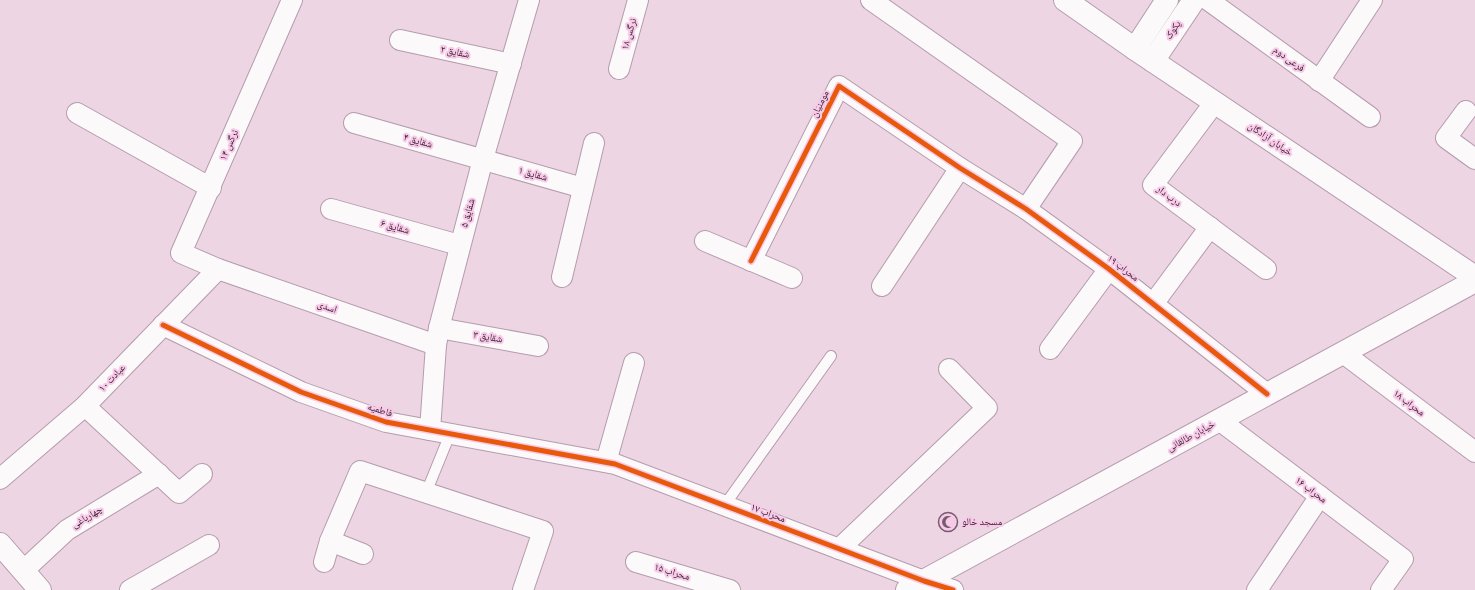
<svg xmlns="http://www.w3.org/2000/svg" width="1475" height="590" viewBox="0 0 1475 590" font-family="'Source Sans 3','Noto Naskh Arabic',sans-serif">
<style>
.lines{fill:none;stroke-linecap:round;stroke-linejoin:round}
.lane-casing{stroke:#b49cac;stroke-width:12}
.street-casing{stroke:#b49cac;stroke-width:22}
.secondary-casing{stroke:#b49cac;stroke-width:24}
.lane{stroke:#fcf9fb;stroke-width:10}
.street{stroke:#fcf9fb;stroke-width:20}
.secondary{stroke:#fcf9fb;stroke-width:22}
.cycleway-casing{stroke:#f7cbe8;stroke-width:8}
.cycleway{stroke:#e8590c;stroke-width:5}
.labels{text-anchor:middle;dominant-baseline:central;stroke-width:4;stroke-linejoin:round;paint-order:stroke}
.street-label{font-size:10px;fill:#371b2e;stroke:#f7cbe8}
.poi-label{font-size:10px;fill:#371b2e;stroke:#f7cbe8;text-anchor:start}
</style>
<rect width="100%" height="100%" fill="#edd5e4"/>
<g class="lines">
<defs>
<g id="lane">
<polyline points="426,493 450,434"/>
<polyline points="724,506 831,356"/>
</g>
<g id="street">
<polyline points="292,0 181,253 218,269 436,345"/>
<polyline points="871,0 1072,141 1026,209"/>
<polyline points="1208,0 1370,117"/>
<polyline points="400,40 511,64"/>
<polyline points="619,69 638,0"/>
<polyline points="1319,81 1372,0"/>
<polyline points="1215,102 1153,185 1266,269"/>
<polyline points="1466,111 1446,138 1475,159"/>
<polyline points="77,113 211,188"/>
<polyline points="354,123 583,188"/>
<polyline points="331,209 459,245"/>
<polyline points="705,241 792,278"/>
<polyline points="751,261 839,86 960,168 1026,209 1109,269 1267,394"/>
<polyline points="562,277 594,143"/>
<polyline points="882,286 960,168"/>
<polyline points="1153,304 1210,227"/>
<polyline points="163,325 301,392 386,422 615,464 924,581 953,590"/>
<polyline points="439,328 538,346"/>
<polyline points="1050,349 1109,269"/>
<polyline points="1343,353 1475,452"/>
<polyline points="85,406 179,493 202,474"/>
<polyline points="1219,420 1403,559 1381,590"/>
<polyline points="430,430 436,345 439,328 483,159 529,0"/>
<polyline points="606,462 634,363"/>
<polyline points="0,479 85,406 218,269"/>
<polyline points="330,541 363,554"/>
<polyline points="839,549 987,408 949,369"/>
<polyline points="324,562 330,541 360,471 543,531 523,590"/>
<polyline points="636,562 730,590"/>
<polyline points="23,571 67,530 159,474"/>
<polyline points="130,590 209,545"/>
<polyline points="1257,590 1320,496"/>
</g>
<g id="secondary">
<polyline points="1065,0 1135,49 1475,277"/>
<polyline points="1135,49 1167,0"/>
<polyline points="1153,61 1194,0"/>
<polyline points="0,544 40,590"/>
<polyline points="907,590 1475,281"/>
</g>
</defs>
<!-- lane casing -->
<use href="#lane" class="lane-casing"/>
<!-- street casing -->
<use href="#street" class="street-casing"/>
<!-- secondary casing -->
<use href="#secondary" class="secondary-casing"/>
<!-- lane -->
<use href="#lane" class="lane"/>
<!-- street -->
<use href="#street" class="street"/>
<!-- secondary -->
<use href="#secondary" class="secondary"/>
<defs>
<g id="cycleway">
<polyline points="751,261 839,86 960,168 1026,209 1109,269 1267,394"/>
<polyline points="163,325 301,392 386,422 615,464 924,581 953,590"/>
</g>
</defs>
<!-- cycleway casing -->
<use href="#cycleway" class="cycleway-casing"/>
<!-- cycleway -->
<use href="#cycleway" class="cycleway"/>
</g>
<!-- icons -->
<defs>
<symbol id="mosque-ring" viewBox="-11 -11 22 22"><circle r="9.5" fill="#f7cbe8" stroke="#775c6e" stroke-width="1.5"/><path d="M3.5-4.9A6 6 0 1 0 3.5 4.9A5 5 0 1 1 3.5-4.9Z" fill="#775c6e"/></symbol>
</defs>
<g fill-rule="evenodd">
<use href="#mosque-ring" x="937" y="511" width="22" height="22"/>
</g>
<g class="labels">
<!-- street labels -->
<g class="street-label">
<text transform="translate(1173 30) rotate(-56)">پکوک</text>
<text transform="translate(629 34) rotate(-74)">نرگس ۱۸</text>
<text transform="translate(455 52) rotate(12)">شقایق ۲</text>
<text transform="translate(1289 59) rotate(36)">فرعی دوم</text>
<text transform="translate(820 104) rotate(-63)">مومنیان</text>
<text transform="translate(1270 139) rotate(34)">خیابان آزادگان</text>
<text transform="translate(418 141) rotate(16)">شقایق ۴</text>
<text transform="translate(229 145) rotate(-66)">نرگس ۱۴</text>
<text transform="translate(533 174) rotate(16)">شقایق ۱</text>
<text transform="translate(1169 196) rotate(37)">درب دار</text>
<text transform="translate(468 213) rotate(-75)">شقایق ۵</text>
<text transform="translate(395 227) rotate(16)">شقایق ۶</text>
<text transform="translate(1123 268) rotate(38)">محراب ۱۹</text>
<text transform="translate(327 307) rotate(19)">اسدی</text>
<text transform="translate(488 337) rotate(10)">شقایق ۳</text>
<text transform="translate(112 378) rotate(-46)">عبادت ۱۰</text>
<text transform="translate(1409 403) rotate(37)">محراب ۱۸</text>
<text transform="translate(380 410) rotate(17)">فاطمیه</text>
<text transform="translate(1191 436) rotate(-29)">خیابان طالقانی</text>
<text transform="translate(1311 490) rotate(37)">محراب ۱۶</text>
<text transform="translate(768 513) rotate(21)">محراب ۱۷</text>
<text transform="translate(87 517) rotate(-31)">چهارباغی</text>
<text transform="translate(672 572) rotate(17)">محراب ۱۵</text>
</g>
<!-- poi labels -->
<g class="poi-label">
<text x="962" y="522">مسجد خالو</text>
</g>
</g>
</svg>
